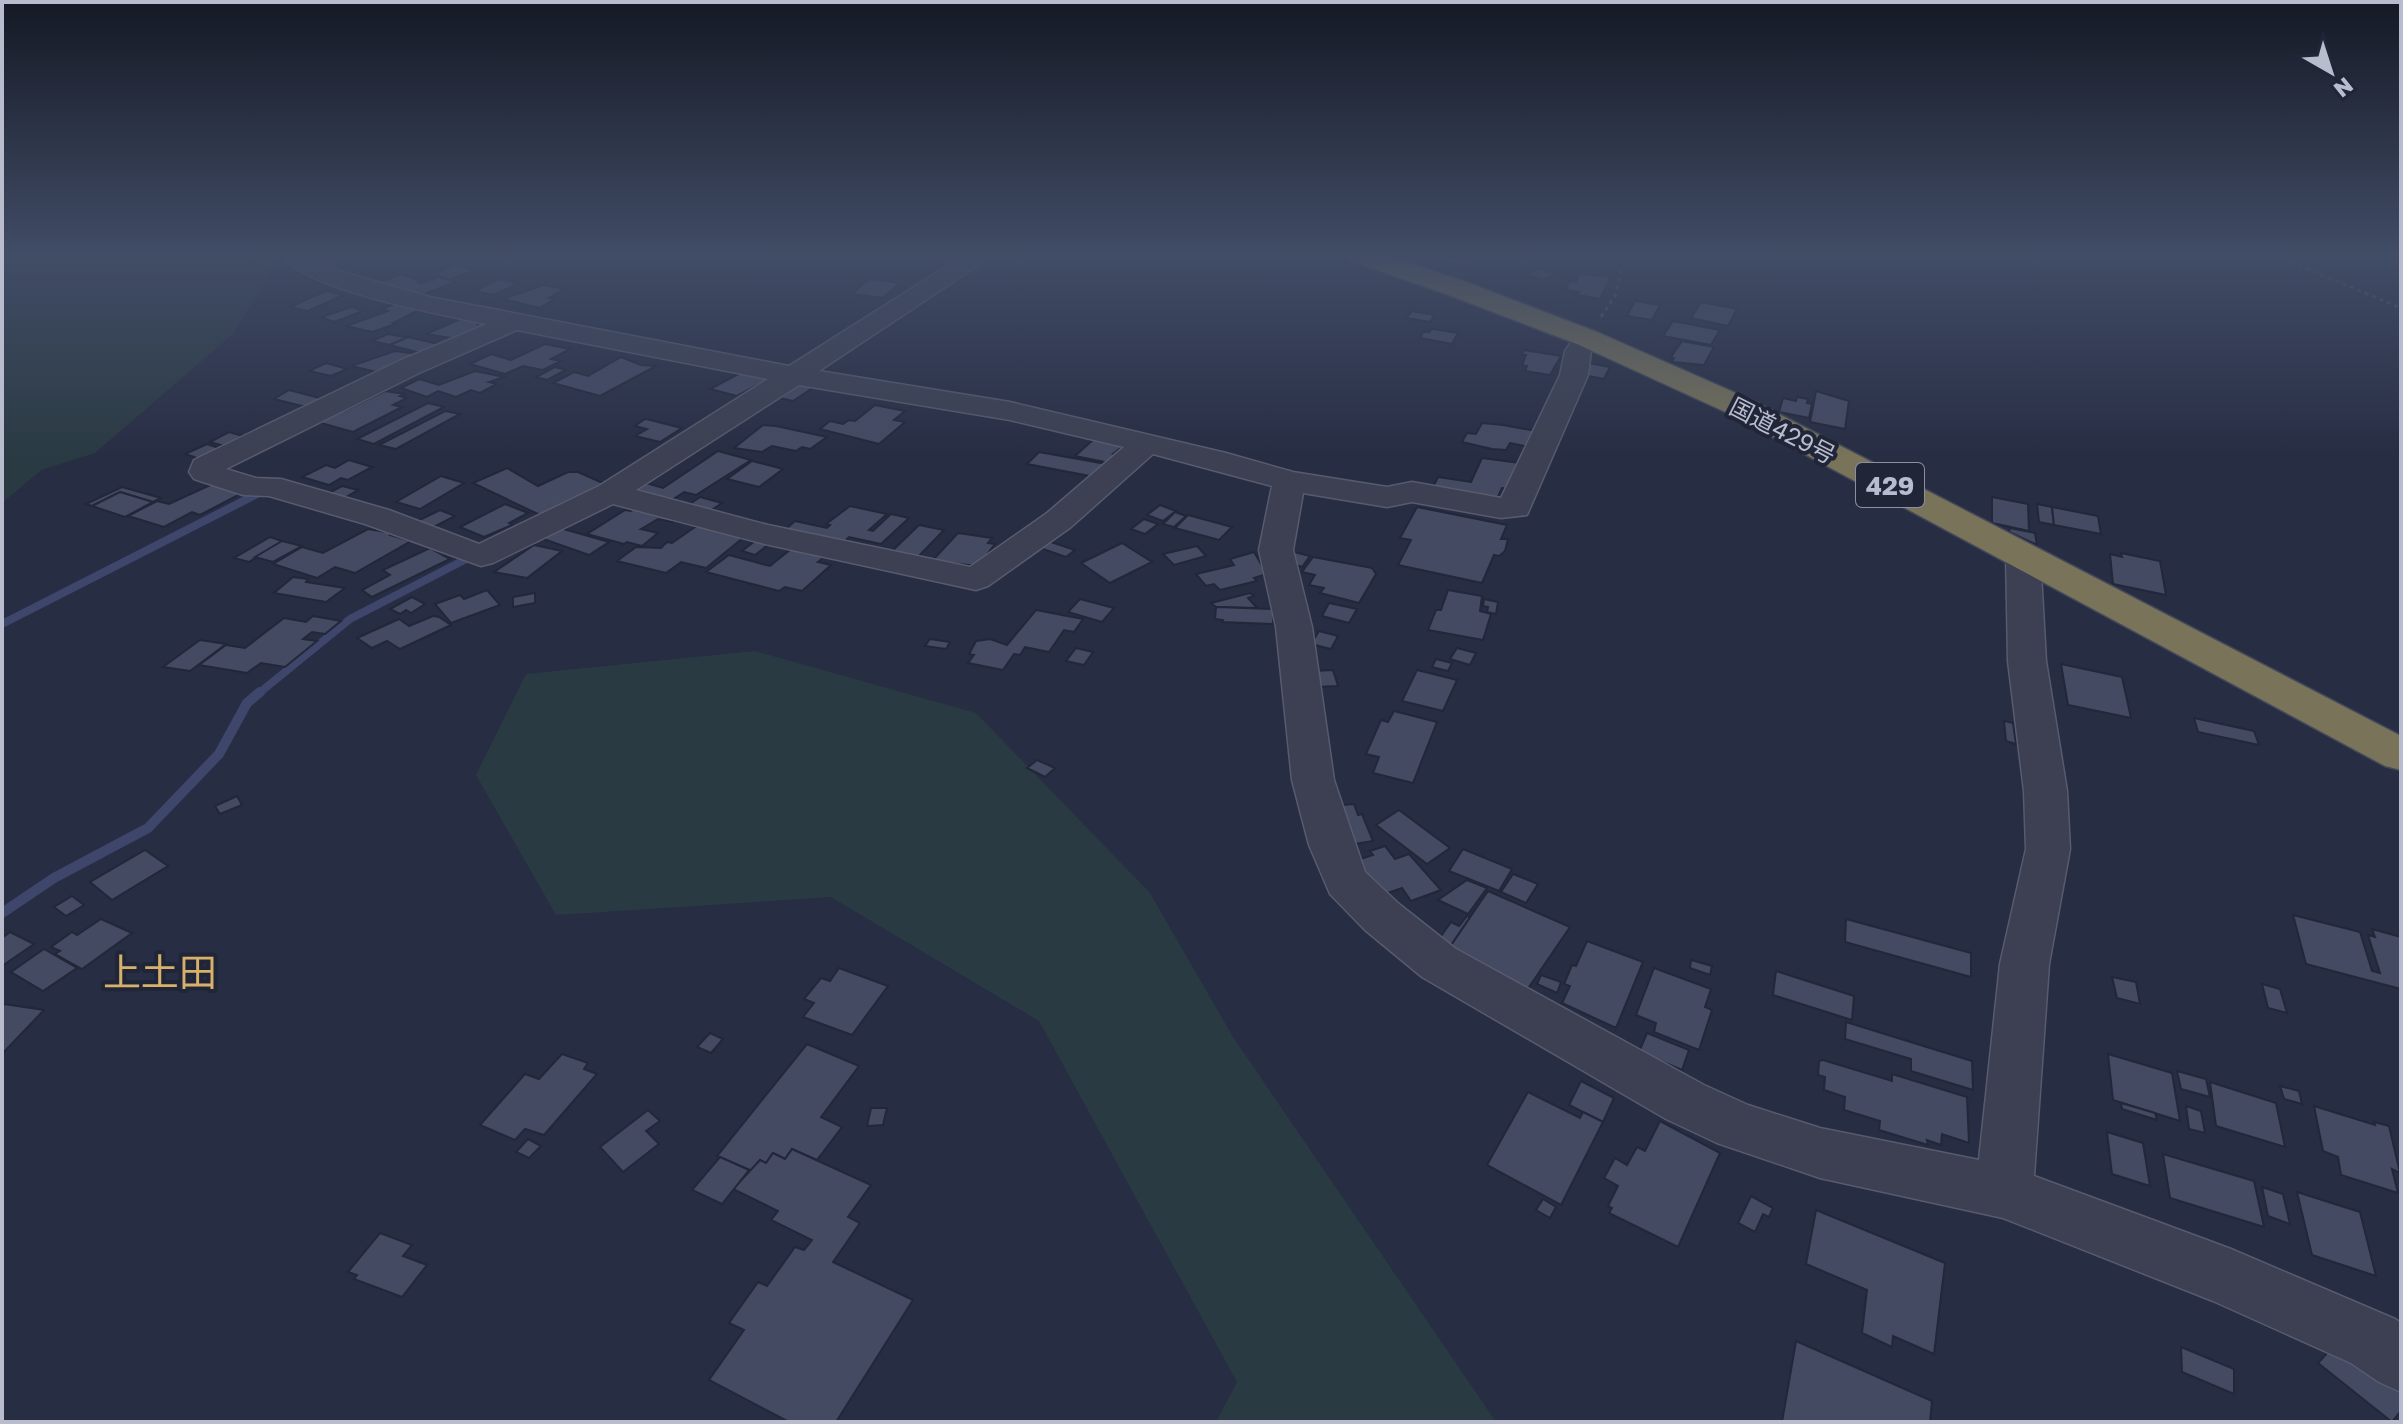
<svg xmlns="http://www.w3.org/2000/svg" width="2403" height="1424" viewBox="0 0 2403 1424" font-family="'Golos Text','Noto Sans JP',sans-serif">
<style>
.green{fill:#2a3a43}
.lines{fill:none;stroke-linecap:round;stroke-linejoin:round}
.stream-far1{stroke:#3e466b;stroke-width:8}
.stream{stroke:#3e466b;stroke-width:10}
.building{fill:#444a62;stroke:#22273a;stroke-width:2}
.minor-casing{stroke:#575b6d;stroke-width:3}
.highway-casing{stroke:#43485a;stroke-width:3}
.path{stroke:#45565d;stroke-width:3;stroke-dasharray:4 4;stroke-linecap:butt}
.minor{fill:#3c4052;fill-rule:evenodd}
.highway{fill:#787359;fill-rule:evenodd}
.labels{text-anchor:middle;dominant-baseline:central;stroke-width:8;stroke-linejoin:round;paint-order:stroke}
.far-street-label{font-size:24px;fill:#b9bccc;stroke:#202538}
.shield{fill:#202538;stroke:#8b8fa0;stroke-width:2}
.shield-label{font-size:26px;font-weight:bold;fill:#b9bccc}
.near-quarter-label{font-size:38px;fill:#d5b16b;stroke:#202538}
</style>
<rect width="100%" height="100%" fill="#272d43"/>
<!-- green -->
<g class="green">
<polygon points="2,256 263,256 275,264 234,333 95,453 41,470 2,503"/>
<polygon points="755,651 976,713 1150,893 1233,1037 1496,1422 1216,1422 1237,1382 1039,1021 831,897 556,915 476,775 526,674"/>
</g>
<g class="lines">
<!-- stream-far1 -->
<g class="stream-far1">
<polyline points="2,624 263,491"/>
<polyline points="258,694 350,619 472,556"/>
</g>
<!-- stream -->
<polyline class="stream" points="2,913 54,878 148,828 219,754 247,703 260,692"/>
</g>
<!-- building -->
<g class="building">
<polygon points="1446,256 1452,256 1473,260 1467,267 1440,261"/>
<polygon points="456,264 474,271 449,280 435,274"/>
<polygon points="1540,268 1557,274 1542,280 1526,274"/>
<polygon points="401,274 421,281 417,282 421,283 439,277 455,282 417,297 380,282"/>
<polygon points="1579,274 1591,275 1611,277 1600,299 1577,295 1579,292 1565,290 1569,281 1576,282"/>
<polygon points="499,279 518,283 494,295 475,291"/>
<polygon points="869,279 901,283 882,298 852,294"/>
<polygon points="544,285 565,289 549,298 555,299 539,308 503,299"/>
<polygon points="325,291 344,295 308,311 290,307"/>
<polygon points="402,301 423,308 393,323 396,324 372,332 346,326 388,311 382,309"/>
<polygon points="1635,301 1660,305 1652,320 1627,316"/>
<polygon points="1701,302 1737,309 1728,326 1691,318"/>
<polygon points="352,307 363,311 334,322 321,317"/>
<polygon points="1412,311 1435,315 1430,322 1406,318"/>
<polygon points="465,317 479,321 478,324 484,320 501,322 462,340 426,334"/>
<polygon points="1673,321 1720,330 1711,345 1663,336"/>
<polygon points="1432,329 1434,329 1458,333 1452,344 1420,338 1423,332 1429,332"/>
<polygon points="388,334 399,336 408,337 390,345 372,341"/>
<polygon points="408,337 438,344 420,353 390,345"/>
<polygon points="1682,341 1714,347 1704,365 1672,362 1674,358 1671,357"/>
<polygon points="545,344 570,349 551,359 561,361 543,370 523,366 505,374 470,364 491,354 511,360"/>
<polygon points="1524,350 1561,356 1550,375 1525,371 1527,366 1522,365 1526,355 1522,355"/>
<polygon points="395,351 424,355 385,374 351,366"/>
<polygon points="621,357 641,365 656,366 600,396 553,383 574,372 588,376"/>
<polygon points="326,363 347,369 331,376 309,371"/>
<polygon points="1589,363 1610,367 1604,379 1583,375"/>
<polygon points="555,367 566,370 547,380 536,377"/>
<polygon points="475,371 504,377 489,382 497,384 480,393 471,390 456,397 438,391 427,397 401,388 419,379 439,385"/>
<polygon points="744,371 770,378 737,396 710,389"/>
<polygon points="803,382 817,385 793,401 780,398"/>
<polygon points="289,390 331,401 314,409 274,399"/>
<polygon points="385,391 405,394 400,396 407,398 393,405 402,407 353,432 310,420 335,408 344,411"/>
<polygon points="1816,391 1849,401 1845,429 1810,422"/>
<polygon points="1797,397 1808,399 1807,403 1812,404 1809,418 1779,412 1783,398 1796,401"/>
<polygon points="428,403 444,407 374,444 357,439"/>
<polygon points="875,405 905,411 894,420 905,422 879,444 820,429 830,421 843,424 849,420 855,421"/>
<polygon points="445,411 460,414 396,449 379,445"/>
<polygon points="645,419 646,419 682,428 660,442 635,436 647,429 635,426"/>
<polygon points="1482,423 1503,425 1542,432 1535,448 1510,443 1506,450 1492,449 1462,442 1467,433 1476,434"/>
<polygon points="763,425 776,426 827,437 810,449 802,447 796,451 772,446 762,452 734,448"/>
<polygon points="229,432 243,436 224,446 210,442"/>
<polygon points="1094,439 1123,446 1113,454 1119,456 1110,463 1075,456"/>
<polygon points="207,444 222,449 200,459 185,454"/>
<polygon points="718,451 751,460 696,495 684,492 666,504 624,493 646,483 663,488"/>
<polygon points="1039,452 1106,464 1095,477 1027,464"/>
<polygon points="1482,458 1520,463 1512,489 1502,488 1496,501 1431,491 1438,477 1471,482"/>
<polygon points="349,460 372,467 348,480 341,478 329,485 302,477 326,465 335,468"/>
<polygon points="752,461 772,466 783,469 759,487 727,479"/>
<polygon points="507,468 538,486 568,472 578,472 605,484 542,516 473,483"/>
<polygon points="441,476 464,483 420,509 396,502"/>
<polygon points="219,481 248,490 200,515 192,512 164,527 128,516 157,501 169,504"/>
<polygon points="342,486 358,490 341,500 325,495"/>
<polygon points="122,487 161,498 153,502 120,492 92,506 86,504"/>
<polygon points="120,492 153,502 125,517 92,506"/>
<polygon points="700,497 722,503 706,514 684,508"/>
<polygon points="1992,497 2028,504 2029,531 1992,523"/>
<polygon points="505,504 528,513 509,523 512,525 484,537 460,527"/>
<polygon points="641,504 683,514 672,522 658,519 641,529 658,533 642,546 627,542 624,544 587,534 625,510 631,511"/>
<polygon points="2037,504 2052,507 2054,525 2039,522"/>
<polygon points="1160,505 1176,511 1163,521 1147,515"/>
<polygon points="850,506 887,514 869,530 873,531 891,514 909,518 881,544 849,537 841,545 779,535 795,521 827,528 830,525 826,524"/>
<polygon points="1417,507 1507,525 1501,539 1508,539 1505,551 1499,556 1494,555 1482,583 1398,565 1411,540 1400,538"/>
<polygon points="2052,507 2098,516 2101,534 2054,525"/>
<polygon points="440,510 455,516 424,532 409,525"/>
<polygon points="1175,512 1186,516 1174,527 1163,524"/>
<polygon points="1188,515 1232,527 1219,540 1175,528"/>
<polygon points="1144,519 1158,524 1145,534 1131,529"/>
<polygon points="698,525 749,533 706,568 681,562 666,573 617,561 636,547 661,548 667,542 672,543"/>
<polygon points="919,525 944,530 915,560 889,554"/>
<polygon points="553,526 609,542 589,555 532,535"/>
<polygon points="2010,528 2035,533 2037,545 2009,532"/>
<polygon points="368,529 392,533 390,535 411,541 355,573 335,567 317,578 273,564 302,547 323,553"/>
<polygon points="958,533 992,538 988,543 995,544 978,566 932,561"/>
<polygon points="270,537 282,541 249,562 234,558"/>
<polygon points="760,537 773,541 755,555 742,551"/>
<polygon points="282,541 302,546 273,562 255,557"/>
<polygon points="1048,541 1075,550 1066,557 1040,548"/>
<polygon points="1122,543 1152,562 1110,583 1081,563"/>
<polygon points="534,545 562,551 527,578 494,572"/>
<polygon points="796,545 829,553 818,562 831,565 802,591 785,587 779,591 706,572 729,555 770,566"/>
<polygon points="1197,546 1206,556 1174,565 1163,554"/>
<polygon points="430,548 450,559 372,597 362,590 390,575 383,570"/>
<polygon points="1254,552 1267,574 1254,578 1257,581 1220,590 1214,584 1206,586 1196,574 1234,565 1230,559"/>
<polygon points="1294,552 1310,556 1302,567 1286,562"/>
<polygon points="2121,553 2160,561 2166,595 2113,584 2110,554 2122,557"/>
<polygon points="1313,557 1372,568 1376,574 1359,603 1320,593 1324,588 1309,585 1315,575 1302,572"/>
<polygon points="293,577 308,579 306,582 345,588 326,602 274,593"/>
<polygon points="487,590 500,605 451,623 435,604 460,595 464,599"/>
<polygon points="1448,590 1482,596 1480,611 1491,614 1483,640 1428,630 1436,610 1441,610"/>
<polygon points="535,593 535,603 513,607 513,597"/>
<polygon points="1250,593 1254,596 1248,598 1257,608 1216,607 1211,603"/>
<polygon points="412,597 425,604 411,613 406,610 400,614 390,609"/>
<polygon points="1080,599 1114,608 1102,622 1068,612"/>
<polygon points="1484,599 1498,602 1496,614 1487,612 1488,607 1483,606"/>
<polygon points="1329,603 1357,609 1349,623 1322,616"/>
<polygon points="1216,607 1274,609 1273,624 1222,622 1223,620 1215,619"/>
<polygon points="1036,610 1083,619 1074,632 1064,630 1049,652 1025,647 1020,655 1014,654 1003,670 968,663 974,655 969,654 976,641 990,639 1007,645"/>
<polygon points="313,616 341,621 325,634 312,632 303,639 317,641 285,667 261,663 247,673 199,665 226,645 245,648 284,618 306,622"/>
<polygon points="433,616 439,617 451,625 400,649 387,641 372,648 357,638 399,619 409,626"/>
<polygon points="1319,631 1338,636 1331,649 1311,644"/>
<polygon points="930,639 950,642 946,649 925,646"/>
<polygon points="200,640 226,644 190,671 163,667"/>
<polygon points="1076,648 1093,652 1084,665 1066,661"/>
<polygon points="1457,648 1476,653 1470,665 1450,659"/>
<polygon points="1436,659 1452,663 1448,671 1432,667"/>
<polygon points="2061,664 2122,677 2131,718 2068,705"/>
<polygon points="1333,670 1338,686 1316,687 1312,671"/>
<polygon points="1417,670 1457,680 1443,711 1402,701"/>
<polygon points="1394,711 1437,722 1413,783 1373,773 1379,757 1366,754 1381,720 1388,722"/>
<polygon points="2194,718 2254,731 2259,745 2198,732"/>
<polygon points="2004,721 2013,723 2016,744 2006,741"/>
<polygon points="1037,760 1055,768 1045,777 1027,768"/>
<polygon points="237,796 242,805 220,814 215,806"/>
<polygon points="1354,804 1358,815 1362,814 1373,841 1348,845 1332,806"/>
<polygon points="1399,810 1450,848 1427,864 1376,825"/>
<polygon points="1385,846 1395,859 1409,854 1441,890 1411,901 1402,888 1379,896 1354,861 1373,855 1370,851"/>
<polygon points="1463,849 1512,869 1499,891 1449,871"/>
<polygon points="145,850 168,866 112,900 90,882"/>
<polygon points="1513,874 1538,884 1526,903 1501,892"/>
<polygon points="1467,880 1487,888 1468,914 1438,900"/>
<polygon points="1488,891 1570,927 1527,990 1447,951"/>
<polygon points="72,896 84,905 66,916 54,907"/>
<polygon points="2293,915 2360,932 2372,971 2380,973 2368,935 2375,937 2372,929 2401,937 2401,989 2306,964"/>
<polygon points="1467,916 1470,917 1447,951 1434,946 1451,922 1459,926"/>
<polygon points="101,919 132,933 82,969 55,954 60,951 51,947 72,932 77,935"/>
<polygon points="1846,919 1971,953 1971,977 1845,942"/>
<polygon points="10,932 34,944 2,966 2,938"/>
<polygon points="1587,941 1643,962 1616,1028 1562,1003 1570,986 1564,984 1572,965 1576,966"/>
<polygon points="44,949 77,968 43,991 11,972"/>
<polygon points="1691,960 1712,966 1710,975 1690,968"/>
<polygon points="839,968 888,986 852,1035 803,1017 814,1003 804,999 821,978 830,981"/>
<polygon points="1654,968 1711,989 1705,1007 1712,1010 1699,1050 1654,1032 1656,1023 1636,1015"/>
<polygon points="1776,971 1854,996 1852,1020 1773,995"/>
<polygon points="1541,975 1561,982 1557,993 1537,984"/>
<polygon points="2112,977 2136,982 2140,1004 2117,998"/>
<polygon points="2262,984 2280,989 2287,1013 2268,1008"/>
<polygon points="4,1004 44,1010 2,1054 2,1005"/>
<polygon points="1846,1022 1972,1061 1973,1090 1911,1071 1911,1059 1845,1039"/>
<polygon points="710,1033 723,1039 711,1053 697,1047"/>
<polygon points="1647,1033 1689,1050 1682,1070 1639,1052"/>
<polygon points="807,1044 859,1066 821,1117 842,1127 817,1160 792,1149 785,1159 773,1153 766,1163 760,1160 752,1171 717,1156"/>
<polygon points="562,1054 588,1063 584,1069 597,1074 544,1135 525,1129 515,1140 480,1125 525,1074 539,1079"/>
<polygon points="2108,1054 2172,1073 2180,1121 2113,1100"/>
<polygon points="1823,1060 1892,1081 1892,1074 1967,1097 1969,1143 1942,1134 1941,1145 1927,1140 1928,1145 1879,1130 1880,1121 1844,1110 1845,1097 1824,1090 1825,1077 1818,1075 1819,1061"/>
<polygon points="2177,1071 2206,1079 2210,1097 2181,1089"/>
<polygon points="1581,1081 1614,1098 1603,1122 1569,1105"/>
<polygon points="2210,1082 2276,1103 2285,1147 2216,1126"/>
<polygon points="2280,1086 2299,1091 2302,1104 2284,1099"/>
<polygon points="1528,1092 1580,1118 1583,1112 1603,1122 1561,1205 1487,1165"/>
<polygon points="2121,1103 2155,1113 2157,1120 2122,1109"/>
<polygon points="2186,1106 2201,1111 2205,1133 2189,1129"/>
<polygon points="2314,1106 2375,1125 2374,1122 2389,1126 2400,1173 2392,1169 2398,1193 2341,1175 2338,1157 2323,1151"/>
<polygon points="871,1108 887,1108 883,1125 867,1126"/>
<polygon points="648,1110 660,1121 646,1131 659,1144 623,1172 600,1147"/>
<polygon points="1660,1121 1720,1153 1678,1247 1609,1213 1612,1208 1608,1206 1618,1186 1604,1178 1615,1158 1627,1165 1637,1147 1645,1151"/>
<polygon points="2107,1132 2143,1143 2150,1186 2112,1174"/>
<polygon points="528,1139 541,1146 529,1158 516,1152"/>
<polygon points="792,1149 871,1185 848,1217 860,1223 833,1262 913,1300 836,1422 789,1422 709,1380 744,1330 729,1323 758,1282 767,1286 795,1247 804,1250 812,1240 771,1220 778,1211 733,1189 760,1160 766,1163 773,1153 785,1159"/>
<polygon points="2163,1154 2254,1181 2264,1227 2170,1198"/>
<polygon points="720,1157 749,1170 722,1204 692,1190"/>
<polygon points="2262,1187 2283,1194 2290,1224 2268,1216"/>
<polygon points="2297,1192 2360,1212 2376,1276 2312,1255"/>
<polygon points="1751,1196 1773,1208 1769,1217 1763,1214 1755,1232 1738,1223"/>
<polygon points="1543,1199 1556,1207 1550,1218 1536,1210"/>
<polygon points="1816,1210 1945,1263 1934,1354 1893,1336 1892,1347 1862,1333 1867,1290 1806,1264"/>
<polygon points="380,1233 412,1245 403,1256 427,1265 402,1297 354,1279 357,1275 348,1272"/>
<polygon points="1796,1341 1932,1401 1930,1422 1782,1422"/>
<polygon points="2338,1341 2401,1390 2401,1411 2392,1422 2318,1363"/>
<polygon points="2181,1347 2234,1369 2234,1394 2182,1372"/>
</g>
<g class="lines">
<defs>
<path id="minor" d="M283,256H313L339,271L430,297L789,366L963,256H992L819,371L1010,402L1226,453L1293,472L1387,487L1412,482L1501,498L1560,375L1565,351L1578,332H1596L1600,338L1591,351L1588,375L1527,515L1501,518L1412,502L1387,507L1303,493L1293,550L1312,627L1334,780L1365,872L1399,904L1456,949L1704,1085L1748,1105L1820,1128L1979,1160L2000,964L2026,849L2024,791L2008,661L2006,555L2011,548L2023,545L2035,548L2040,555L2046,661L2067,791L2070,849L2049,964L2034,1176L2231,1249L2395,1319L2401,1323V1392L2379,1382L2351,1363L2213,1301L2003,1218L1820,1178L1717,1143L1666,1119L1422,977L1365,930L1330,894L1309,845L1292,780L1276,627L1259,550L1272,486L1153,454L1071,527L988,586L976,590L765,544L613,504L493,563L481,566L365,524L269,496L243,495L194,479L189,472L194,460L399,361L487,324C443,315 309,291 283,256ZM517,330L768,379L599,486L479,544L389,510L281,479L256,478L226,469L419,373ZM799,385L1010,420L1124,447L1047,513L970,567L768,525L636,490Z"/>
<polygon id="highway" points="1347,256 1387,256 1466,282 1597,332 1754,401 2401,736 2401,770 2385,766 1732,415 1577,344 1446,294 1351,261"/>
</defs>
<!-- minor casing -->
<use href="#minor" class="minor-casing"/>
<!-- highway casing -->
<use href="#highway" class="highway-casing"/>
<!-- path -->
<g class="path">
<polyline points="2276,256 2401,308"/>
<polyline points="1601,317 1616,294 1620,273 1630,256"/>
</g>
<!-- minor -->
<use href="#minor" class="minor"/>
<!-- highway -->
<use href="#highway" class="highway"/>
</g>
<!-- sky -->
<linearGradient id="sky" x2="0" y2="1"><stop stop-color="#151925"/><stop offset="0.56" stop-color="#414c66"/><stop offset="1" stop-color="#414c66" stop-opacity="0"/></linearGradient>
<rect width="2403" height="456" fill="url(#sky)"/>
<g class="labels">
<!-- far-street labels -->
<g class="far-street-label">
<text transform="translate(1783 430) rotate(27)">国道429号</text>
</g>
<!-- shield labels -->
<rect class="shield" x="1856" y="463" width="68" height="44" rx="6"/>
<g class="shield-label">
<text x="1890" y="485">429</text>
</g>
<!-- near-quarter labels -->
<g class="near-quarter-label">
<text x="160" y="971">上土田</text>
</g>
</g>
<!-- border -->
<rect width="2403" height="1424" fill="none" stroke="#b9bccc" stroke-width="8"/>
<!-- north arrow -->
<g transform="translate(2331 72) rotate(141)" stroke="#202538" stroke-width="6" paint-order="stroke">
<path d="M0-6L14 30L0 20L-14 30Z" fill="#b9bccc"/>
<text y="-12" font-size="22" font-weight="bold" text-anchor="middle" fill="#b9bccc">N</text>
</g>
</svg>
